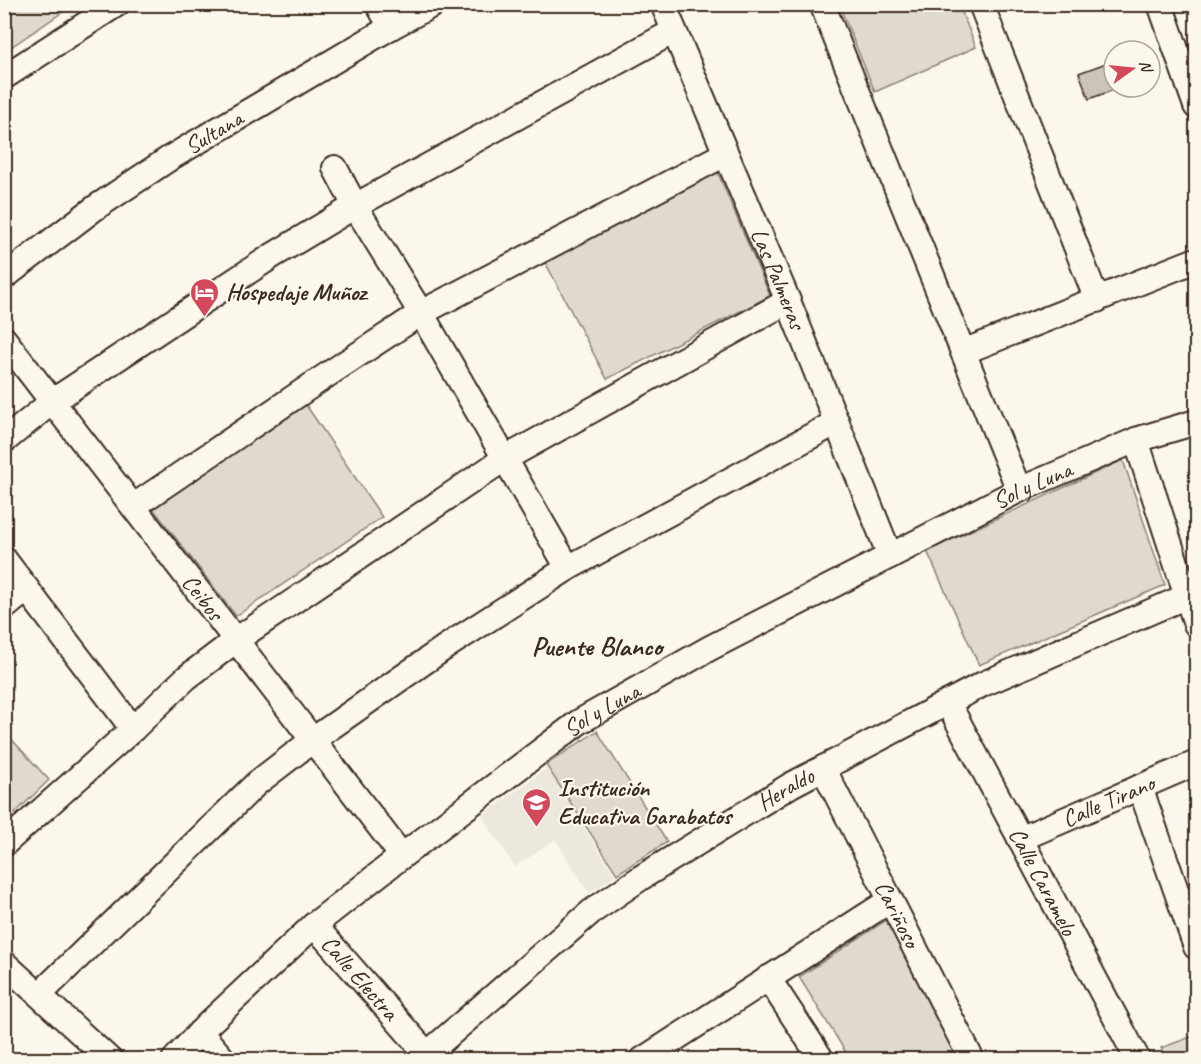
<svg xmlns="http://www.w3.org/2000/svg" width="1201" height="1064" viewBox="0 0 1201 1064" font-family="Caveat,sans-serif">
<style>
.built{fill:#ede8dd}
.green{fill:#dfd9ce;stroke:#8d8276;stroke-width:1.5}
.building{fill:#ccc4b9;stroke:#3b2a1e;stroke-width:1.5}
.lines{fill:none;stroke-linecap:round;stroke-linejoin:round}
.minor-casing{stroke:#3b2a1e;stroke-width:28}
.minor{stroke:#fbf7ec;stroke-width:24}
.labels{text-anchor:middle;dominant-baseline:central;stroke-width:4.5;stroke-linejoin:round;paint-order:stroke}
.street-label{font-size:24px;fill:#3b2a1e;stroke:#fbf7ec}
.poi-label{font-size:24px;font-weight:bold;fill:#3b2a1e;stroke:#fbf7ec;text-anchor:start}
.quarter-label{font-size:27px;font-weight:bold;fill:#3b2a1e;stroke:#fbf7ec}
</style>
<rect width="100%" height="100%" fill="#fbf7ec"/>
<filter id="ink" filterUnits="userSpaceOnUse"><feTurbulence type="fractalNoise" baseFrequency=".0167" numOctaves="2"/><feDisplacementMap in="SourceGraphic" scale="12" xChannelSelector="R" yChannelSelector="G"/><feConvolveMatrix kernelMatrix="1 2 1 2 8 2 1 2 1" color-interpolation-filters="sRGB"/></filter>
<g filter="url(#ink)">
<!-- built -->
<polygon class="built" points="547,768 615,876 589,893 555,839 515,867 482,816"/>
<!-- green -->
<g class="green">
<polygon points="5,4 73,4 73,5 5,51"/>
<polygon points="839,5 959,5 976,47 875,92"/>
<polygon points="715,166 770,296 607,379 543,258"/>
<polygon points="306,405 382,517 236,616 151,506"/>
<polygon points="1123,460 1165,585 979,665 927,551"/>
<polygon points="597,731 667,842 617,874 546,765"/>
<polygon points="5,732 49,780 5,823"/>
<polygon points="888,919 961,1059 850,1059 799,977"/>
<polygon points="1196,1035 1196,1059 1167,1059 1161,1048"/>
</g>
<!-- building -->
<polygon class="building" points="1114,60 1114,87 1122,87 1089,99 1079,73"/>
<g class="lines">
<defs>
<g id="minor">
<polyline points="378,4 391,27"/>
<path id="s1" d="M663,4L788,301L890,556"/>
<polyline points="822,4 1019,490"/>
<polyline points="981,4 1097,300"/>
<polyline points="1160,4 1196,106"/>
<polyline points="4,77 117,4"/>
<polyline points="335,168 355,206 421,313 568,568"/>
<path id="s2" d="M4,277L95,208L170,158L391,27L434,4"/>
<path id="s3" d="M4,339L402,856"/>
<polyline points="963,352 1196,260"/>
<polyline points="1136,440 1196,624"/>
<polyline points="4,441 53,401 272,256 355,206 674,31"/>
<polyline points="134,506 321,379 421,313 725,154"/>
<polyline points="4,559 133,729"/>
<polyline points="4,608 27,589"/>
<path id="s4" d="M948,703L1138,1060"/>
<path id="s5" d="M823,768L972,1060"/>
<polyline points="1140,787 1196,947"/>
<path id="s6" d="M1020,839L1196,763"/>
<polyline points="4,844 133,729 186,678 236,640 504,459 788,301"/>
<path id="s7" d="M314,925L432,1060"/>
<polyline points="4,963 110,1060"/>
<polyline points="768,978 822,1060"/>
<polyline points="40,994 257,783 314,739 447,646 568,568 837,422"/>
<polyline points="200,1032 224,1060"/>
<path id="s8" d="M427,1054L591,912L642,877L791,785L983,684L1187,596"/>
<path id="s9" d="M174,1060L207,1025L314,925L402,856L579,722L710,648L1019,490L1136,440L1196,422"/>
<polyline points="642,1060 889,901"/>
</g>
</defs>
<!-- minor casing -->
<use href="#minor" class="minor-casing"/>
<!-- minor -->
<use href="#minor" class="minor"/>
</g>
</g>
<!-- icons -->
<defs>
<symbol id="hotel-pin" viewBox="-11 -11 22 30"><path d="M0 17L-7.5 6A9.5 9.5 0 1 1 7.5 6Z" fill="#d1495b" stroke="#fbf7ec"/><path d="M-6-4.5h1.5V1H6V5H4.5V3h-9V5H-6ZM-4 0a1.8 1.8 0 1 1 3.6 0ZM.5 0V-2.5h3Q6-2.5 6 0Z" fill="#fff"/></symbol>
<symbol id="school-pin" viewBox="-11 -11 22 30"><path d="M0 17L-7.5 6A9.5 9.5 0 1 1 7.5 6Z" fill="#d1495b" stroke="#fbf7ec"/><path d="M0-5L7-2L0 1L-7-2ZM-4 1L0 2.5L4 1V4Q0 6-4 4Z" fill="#fff"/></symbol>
</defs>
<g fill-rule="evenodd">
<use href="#hotel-pin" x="188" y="276" width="33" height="45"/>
<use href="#school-pin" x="520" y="786" width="33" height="45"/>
</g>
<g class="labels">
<!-- street labels -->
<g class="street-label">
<text stroke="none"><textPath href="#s2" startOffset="255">Sultana</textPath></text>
<text stroke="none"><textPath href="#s1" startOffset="298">Las Palmeras</textPath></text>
<text stroke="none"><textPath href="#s9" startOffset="1040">Sol y Luna</textPath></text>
<text stroke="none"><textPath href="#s3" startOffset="326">Ceibos</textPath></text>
<text stroke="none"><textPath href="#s9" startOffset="554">Sol y Luna</textPath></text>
<text stroke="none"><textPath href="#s8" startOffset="447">Heraldo</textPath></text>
<text stroke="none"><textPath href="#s6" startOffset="96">Calle Tirano</textPath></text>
<text stroke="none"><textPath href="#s4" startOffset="202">Calle Caramelo</textPath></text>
<text stroke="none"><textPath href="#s5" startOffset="164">Cariñoso</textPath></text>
<text stroke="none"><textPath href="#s7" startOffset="70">Calle Electra</textPath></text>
</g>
<!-- poi labels -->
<g class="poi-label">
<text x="226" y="292">Hospedaje Muñoz</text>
<text x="558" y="788">Institución<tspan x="558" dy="28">Educativa Garabatos</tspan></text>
</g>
<!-- quarter labels -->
<g class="quarter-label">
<text x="597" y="646">Puente Blanco</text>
</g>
</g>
<!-- margin -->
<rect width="1201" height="1064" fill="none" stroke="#fbf7ec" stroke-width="24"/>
<rect x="12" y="12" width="1177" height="1040" fill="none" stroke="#3b2a1e" stroke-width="2" filter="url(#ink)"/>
<!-- north arrow -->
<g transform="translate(1132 69) rotate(75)"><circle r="28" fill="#fbf7ec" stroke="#aea59a" stroke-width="1.5"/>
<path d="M0-4.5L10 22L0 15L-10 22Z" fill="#d1495b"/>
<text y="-9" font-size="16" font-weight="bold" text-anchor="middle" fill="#3b2a1e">N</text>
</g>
</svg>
